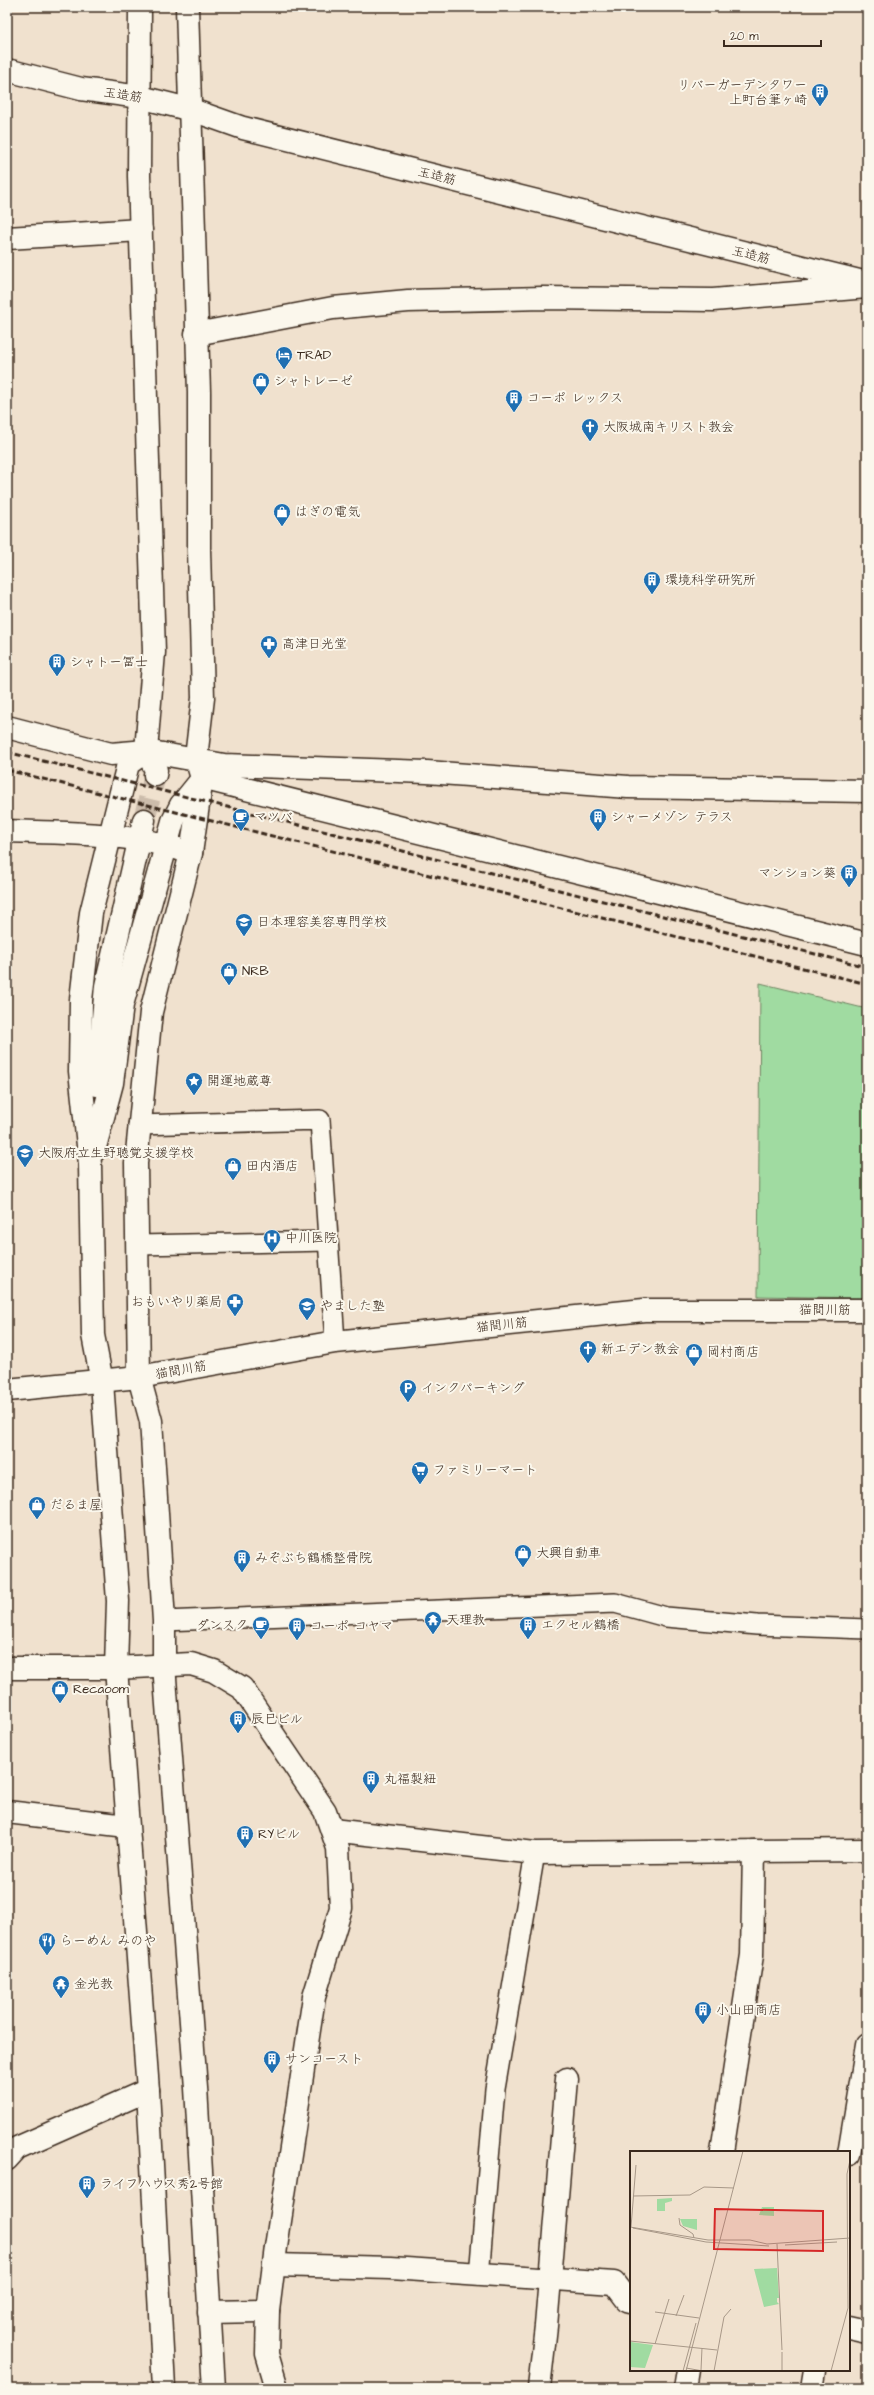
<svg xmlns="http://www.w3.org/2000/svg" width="874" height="2395" viewBox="0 0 874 2395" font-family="'Architects Daughter','Klee One',sans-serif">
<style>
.green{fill:#a0dba1;stroke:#6e8260}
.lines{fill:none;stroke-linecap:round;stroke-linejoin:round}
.tertiary-tunnel{stroke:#ccbcab;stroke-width:22;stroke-dasharray:22 11;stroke-linecap:butt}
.service-casing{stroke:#3b2a1e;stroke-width:22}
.minor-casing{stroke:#3b2a1e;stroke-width:25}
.tertiary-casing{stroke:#3b2a1e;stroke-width:25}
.service{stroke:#fbf7ec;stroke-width:19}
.minor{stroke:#fbf7ec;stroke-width:22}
.tertiary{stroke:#fbf7ec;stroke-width:22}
.rail{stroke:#3b2a1e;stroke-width:3;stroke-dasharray:6 3;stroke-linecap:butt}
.labels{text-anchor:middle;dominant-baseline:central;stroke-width:4;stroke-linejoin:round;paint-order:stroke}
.poi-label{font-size:13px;fill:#3b2a1e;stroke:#fbf7ec;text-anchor:start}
.street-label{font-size:13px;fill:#3b2a1e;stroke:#fbf7ec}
.inset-road{fill:none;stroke:#a89888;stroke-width:1}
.view{fill:#d62828;fill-opacity:0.15;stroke:#d62828;stroke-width:2}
.inset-edge{fill:none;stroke:#3b2a1e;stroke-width:2}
</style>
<rect width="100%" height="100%" fill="#f0e1ce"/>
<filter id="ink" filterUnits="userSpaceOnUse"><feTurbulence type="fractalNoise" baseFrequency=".025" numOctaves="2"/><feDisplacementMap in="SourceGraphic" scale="8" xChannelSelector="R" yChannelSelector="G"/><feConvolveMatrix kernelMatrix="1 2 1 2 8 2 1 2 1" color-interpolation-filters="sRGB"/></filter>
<g filter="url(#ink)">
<!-- green -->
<polygon class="green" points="760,983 867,1009 867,1298 758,1296"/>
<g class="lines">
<!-- tertiary-tunnel -->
<polyline class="tertiary-tunnel" points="144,820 155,775"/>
<defs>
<g id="service">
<polyline points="138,1125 320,1120 335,1342"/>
<polyline points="138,1245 328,1241"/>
<polyline points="164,1621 615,1603 666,1617 757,1625 867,1629"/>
<polyline points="479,2275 495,2089 535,1853"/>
</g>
<g id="minor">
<polyline points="7,238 141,230"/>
<polyline points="196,334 333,308 408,301 543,298 713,300 867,287"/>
<polyline points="7,727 111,754 146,751 224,765 427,772 628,787 867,791"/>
<polyline points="202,778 867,944"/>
<path d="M7,831C69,833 132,832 191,853"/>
<polyline points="139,1377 335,1342 644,1310 867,1310"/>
<polyline points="7,1668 116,1668 191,1664 214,1671 242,1688 325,1811 338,1848 341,1908 314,1997 276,2247 268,2311 267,2354 277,2388"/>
<polyline points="7,1812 127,1826"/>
<polyline points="332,1830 535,1853 867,1850"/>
<polyline points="722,2152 752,1955 754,1851"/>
<polyline points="849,2154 867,2045"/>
<polyline points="7,2159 17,2148 148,2090"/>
<polyline points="274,2265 391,2268 614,2283 627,2300 631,2301"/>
<polyline points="209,2312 268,2311"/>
<polyline points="849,2329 867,2333"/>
<polyline points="539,2388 546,2326 567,2079"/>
<polyline points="685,2388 688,2370"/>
<polyline points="812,2388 815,2370"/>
</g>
<g id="tertiary">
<polyline points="140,7 139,176 154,652 146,751 156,770 155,775"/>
<polyline points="187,7 199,392 199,550 203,698 196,758 202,778 191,853 151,1012 136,1163 139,1377 151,1421 164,1621 164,1665 196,2088 214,2388"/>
<polyline points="7,70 81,89 140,97 192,110 243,128 867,283"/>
<polyline points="146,751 128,764 91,913 81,1000 80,1071 90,1164 93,1335 102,1382 118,1601 116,1668 148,2090 164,2388"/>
<polyline points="97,1085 106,986 144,820"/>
<polyline points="94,1151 112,1083 122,1005 173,821 181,805 202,779"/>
<polyline points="7,1390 139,1377"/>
</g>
</defs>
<!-- service casing -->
<use href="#service" class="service-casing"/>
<!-- minor casing -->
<use href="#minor" class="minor-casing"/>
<!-- tertiary casing -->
<use href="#tertiary" class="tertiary-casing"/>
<!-- service -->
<use href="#service" class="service"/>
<!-- minor -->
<use href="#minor" class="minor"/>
<!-- tertiary -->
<use href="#tertiary" class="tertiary"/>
<!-- rail -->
<g class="rail">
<polyline points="7,752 867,967"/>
<polyline points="7,770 867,984"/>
</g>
</g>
</g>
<!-- icons -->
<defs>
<symbol id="building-pin" viewBox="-11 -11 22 30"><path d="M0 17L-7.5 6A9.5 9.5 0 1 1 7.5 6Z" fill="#1f6fb2" stroke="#fbf7ec"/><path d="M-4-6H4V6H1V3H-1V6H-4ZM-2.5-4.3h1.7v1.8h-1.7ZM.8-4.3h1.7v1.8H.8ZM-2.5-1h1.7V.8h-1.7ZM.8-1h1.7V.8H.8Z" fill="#fff"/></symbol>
<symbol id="hotel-pin" viewBox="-11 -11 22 30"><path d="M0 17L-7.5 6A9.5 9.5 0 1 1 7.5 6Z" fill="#1f6fb2" stroke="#fbf7ec"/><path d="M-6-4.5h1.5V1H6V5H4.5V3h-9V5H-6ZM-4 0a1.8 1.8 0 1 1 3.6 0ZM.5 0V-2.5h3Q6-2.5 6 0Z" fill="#fff"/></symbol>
<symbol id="shop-pin" viewBox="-11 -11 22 30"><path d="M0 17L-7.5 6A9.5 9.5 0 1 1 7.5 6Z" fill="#1f6fb2" stroke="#fbf7ec"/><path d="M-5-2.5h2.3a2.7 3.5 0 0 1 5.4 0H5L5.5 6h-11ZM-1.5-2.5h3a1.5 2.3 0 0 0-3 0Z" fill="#fff"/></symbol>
<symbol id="church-pin" viewBox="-11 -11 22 30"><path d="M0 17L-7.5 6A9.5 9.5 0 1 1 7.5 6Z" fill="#1f6fb2" stroke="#fbf7ec"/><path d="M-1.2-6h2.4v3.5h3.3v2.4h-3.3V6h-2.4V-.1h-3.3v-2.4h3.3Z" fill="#fff"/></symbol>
<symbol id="pharmacy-pin" viewBox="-11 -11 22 30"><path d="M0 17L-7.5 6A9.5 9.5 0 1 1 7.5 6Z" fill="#1f6fb2" stroke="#fbf7ec"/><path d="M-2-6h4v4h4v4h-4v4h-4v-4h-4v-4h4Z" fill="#fff"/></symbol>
<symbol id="cafe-pin" viewBox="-11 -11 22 30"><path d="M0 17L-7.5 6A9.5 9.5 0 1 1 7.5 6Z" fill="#1f6fb2" stroke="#fbf7ec"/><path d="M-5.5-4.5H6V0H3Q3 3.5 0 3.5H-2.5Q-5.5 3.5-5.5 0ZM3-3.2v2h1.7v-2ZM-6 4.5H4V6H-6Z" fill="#fff"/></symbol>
<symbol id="university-pin" viewBox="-11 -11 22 30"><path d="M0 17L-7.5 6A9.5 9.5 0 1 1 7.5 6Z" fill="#1f6fb2" stroke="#fbf7ec"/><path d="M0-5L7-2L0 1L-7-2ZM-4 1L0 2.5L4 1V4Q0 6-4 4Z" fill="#fff"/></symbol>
<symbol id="sight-pin" viewBox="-11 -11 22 30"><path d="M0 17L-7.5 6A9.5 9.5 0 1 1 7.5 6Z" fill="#1f6fb2" stroke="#fbf7ec"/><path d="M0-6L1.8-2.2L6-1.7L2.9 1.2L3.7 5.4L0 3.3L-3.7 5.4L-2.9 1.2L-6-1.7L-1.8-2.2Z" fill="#fff"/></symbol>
<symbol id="school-pin" viewBox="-11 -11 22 30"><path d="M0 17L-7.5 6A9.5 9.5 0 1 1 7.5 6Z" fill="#1f6fb2" stroke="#fbf7ec"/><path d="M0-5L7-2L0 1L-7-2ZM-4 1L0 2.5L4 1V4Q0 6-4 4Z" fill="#fff"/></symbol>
<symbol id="hospital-pin" viewBox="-11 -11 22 30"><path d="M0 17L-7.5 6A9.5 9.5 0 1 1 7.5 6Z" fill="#1f6fb2" stroke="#fbf7ec"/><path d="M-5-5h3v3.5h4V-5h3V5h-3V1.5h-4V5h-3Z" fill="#fff"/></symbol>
<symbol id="parking-pin" viewBox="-11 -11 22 30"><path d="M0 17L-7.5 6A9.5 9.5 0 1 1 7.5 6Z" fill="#1f6fb2" stroke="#fbf7ec"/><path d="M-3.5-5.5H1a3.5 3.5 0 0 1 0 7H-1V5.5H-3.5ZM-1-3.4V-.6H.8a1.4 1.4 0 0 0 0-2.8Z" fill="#fff"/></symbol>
<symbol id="supermarket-pin" viewBox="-11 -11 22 30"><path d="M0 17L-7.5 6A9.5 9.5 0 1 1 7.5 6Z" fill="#1f6fb2" stroke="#fbf7ec"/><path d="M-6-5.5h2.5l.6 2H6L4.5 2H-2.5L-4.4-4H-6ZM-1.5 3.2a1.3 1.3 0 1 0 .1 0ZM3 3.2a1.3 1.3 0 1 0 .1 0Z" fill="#fff"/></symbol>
<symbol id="temple-pin" viewBox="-11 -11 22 30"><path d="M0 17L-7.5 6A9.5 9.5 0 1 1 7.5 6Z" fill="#1f6fb2" stroke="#fbf7ec"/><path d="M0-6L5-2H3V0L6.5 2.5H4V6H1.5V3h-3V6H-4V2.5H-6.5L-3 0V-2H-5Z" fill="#fff"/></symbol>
<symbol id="restaurant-pin" viewBox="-11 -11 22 30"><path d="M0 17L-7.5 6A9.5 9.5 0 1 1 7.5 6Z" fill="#1f6fb2" stroke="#fbf7ec"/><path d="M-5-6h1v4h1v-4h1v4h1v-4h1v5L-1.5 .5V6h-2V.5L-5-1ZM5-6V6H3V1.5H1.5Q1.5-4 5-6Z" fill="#fff"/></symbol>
</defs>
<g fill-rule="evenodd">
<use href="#building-pin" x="810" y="82" width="20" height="27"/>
<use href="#hotel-pin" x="274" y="345" width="20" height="27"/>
<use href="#shop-pin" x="251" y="371" width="20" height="27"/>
<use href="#building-pin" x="504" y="388" width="20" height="27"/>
<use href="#church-pin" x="580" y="417" width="20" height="27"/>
<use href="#shop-pin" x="272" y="502" width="20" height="27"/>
<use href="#building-pin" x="642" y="570" width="20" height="27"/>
<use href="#pharmacy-pin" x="259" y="634" width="20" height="27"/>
<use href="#building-pin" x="47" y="652" width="20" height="27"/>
<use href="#cafe-pin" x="231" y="807" width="20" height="27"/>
<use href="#building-pin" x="588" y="807" width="20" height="27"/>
<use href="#building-pin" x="839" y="863" width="20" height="27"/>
<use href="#university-pin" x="234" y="912" width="20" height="27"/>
<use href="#shop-pin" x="219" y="961" width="20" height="27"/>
<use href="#sight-pin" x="184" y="1071" width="20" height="27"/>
<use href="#school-pin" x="15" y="1143" width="20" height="27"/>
<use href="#shop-pin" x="223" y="1156" width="20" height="27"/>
<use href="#hospital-pin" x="262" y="1228" width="20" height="27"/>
<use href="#pharmacy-pin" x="225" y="1292" width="20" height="27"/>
<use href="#school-pin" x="297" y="1296" width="20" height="27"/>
<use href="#church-pin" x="578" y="1339" width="20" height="27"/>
<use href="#shop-pin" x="684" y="1342" width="20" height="27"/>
<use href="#parking-pin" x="398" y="1378" width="20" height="27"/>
<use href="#supermarket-pin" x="410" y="1460" width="20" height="27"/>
<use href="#shop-pin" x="27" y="1495" width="20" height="27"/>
<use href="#shop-pin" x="513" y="1543" width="20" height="27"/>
<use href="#building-pin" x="232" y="1548" width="20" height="27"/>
<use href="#temple-pin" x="423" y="1610" width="20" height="27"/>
<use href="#cafe-pin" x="251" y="1615" width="20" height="27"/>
<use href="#building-pin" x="518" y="1615" width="20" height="27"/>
<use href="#building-pin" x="287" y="1616" width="20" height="27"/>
<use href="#shop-pin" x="50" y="1679" width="20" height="27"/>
<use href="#building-pin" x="228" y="1709" width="20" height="27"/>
<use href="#building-pin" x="361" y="1769" width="20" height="27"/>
<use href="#building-pin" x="235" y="1824" width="20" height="27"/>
<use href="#restaurant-pin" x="37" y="1931" width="20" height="27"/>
<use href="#temple-pin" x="51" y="1974" width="20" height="27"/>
<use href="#building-pin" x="693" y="2000" width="20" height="27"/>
<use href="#building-pin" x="262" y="2049" width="20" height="27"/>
<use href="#building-pin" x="77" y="2174" width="20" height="27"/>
</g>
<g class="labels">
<!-- poi labels -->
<g class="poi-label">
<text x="807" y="85" text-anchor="end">リバーガーデンタワー<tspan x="807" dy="15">上町台筆ヶ崎</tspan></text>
<text x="297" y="355">TRAD</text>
<text x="274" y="381">シャトレーゼ</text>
<text x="527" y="398">コーポ レックス</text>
<text x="603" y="427">大阪城南キリスト教会</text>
<text x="295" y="512">はぎの電気</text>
<text x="665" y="580">環境科学研究所</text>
<text x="282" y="644">高津日光堂</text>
<text x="70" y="662">シャトー冨士</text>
<text x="254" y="817">マツバ</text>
<text x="611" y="817">シャーメゾン テラス</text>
<text x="836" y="873" text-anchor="end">マンション葵</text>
<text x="257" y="922">日本理容美容専門学校</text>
<text x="242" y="971">NRB</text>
<text x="207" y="1081">開運地蔵尊</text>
<text x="38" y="1153">大阪府立生野聴覚支援学校</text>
<text x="246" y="1166">田内酒店</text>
<text x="285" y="1238">中川医院</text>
<text x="222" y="1302" text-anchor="end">おもいやり薬局</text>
<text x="320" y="1306">やました塾</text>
<text x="601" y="1349">新エデン教会</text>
<text x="707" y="1352">岡村商店</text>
<text x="421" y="1388">インクパーキング</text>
<text x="433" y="1470">ファミリーマート</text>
<text x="50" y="1505">だるま屋</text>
<text x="536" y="1553">大興自動車</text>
<text x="255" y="1558">みぞぶち鶴橋整骨院</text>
<text x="446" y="1620">天理教</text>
<text x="248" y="1625" text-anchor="end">ダンスク</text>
<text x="541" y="1625">エクセル鶴橋</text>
<text x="310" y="1626">コーポ コヤマ</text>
<text x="73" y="1689">Recaoom</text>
<text x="251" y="1719">辰巳ビル</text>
<text x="384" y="1779">丸福製紐</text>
<text x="258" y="1834">RYビル</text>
<text x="60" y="1941">らーめん みのや</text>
<text x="74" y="1984">金光教</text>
<text x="716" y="2010">小山田商店</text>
<text x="285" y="2059">サンコースト</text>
<text x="100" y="2184">ライフハウス秀2号館</text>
</g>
<!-- street labels -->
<g class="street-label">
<text transform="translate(123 95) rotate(9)">玉造筋</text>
<text transform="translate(437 176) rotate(14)">玉造筋</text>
<text transform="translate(751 255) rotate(14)">玉造筋</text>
<text x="825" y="1310">猫間川筋</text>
<text transform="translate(502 1325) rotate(-6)">猫間川筋</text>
<text transform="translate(181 1370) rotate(-10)">猫間川筋</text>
</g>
</g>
<!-- overview -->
<g transform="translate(630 2151)">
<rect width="220" height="220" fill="#f0e1ce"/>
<path d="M42,47V50L35,52V60H27V48ZM132,56H144V65L129,64ZM50,68H67V79L53,75ZM147,117L149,147H147V151L149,153L134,156L124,118ZM1,191L23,194L15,217L0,216Z" fill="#a0dba1"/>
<path class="inset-road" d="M3,45L60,44L74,36L104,37M49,67L50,74L63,83L64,87M0,76L78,89H120L137,93L220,87M1,76L6,14M3,77L76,91L139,95M147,93L152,199M155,94L207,91M25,161L69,167M46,165L54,144M0,190L87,199M25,193L39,148M56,217L73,220M71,219L72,197M53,220L66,172M56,220L113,0M84,220L94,166L101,158M152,220V201M201,220L218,157L217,23L220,9"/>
<path class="view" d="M85,58L193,60V100L84,98Z"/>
<rect width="220" height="220" class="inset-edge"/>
</g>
<!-- margin -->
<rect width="874" height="2395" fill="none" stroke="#fbf7ec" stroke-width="24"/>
<rect x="12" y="12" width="850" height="2371" fill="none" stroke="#3b2a1e" stroke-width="1.5" filter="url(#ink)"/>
<!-- scale -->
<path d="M724 40v6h97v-6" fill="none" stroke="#3b2a1e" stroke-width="2"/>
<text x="730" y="40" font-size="12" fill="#3b2a1e" stroke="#fbf7ec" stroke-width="3" paint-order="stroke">20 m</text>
</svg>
